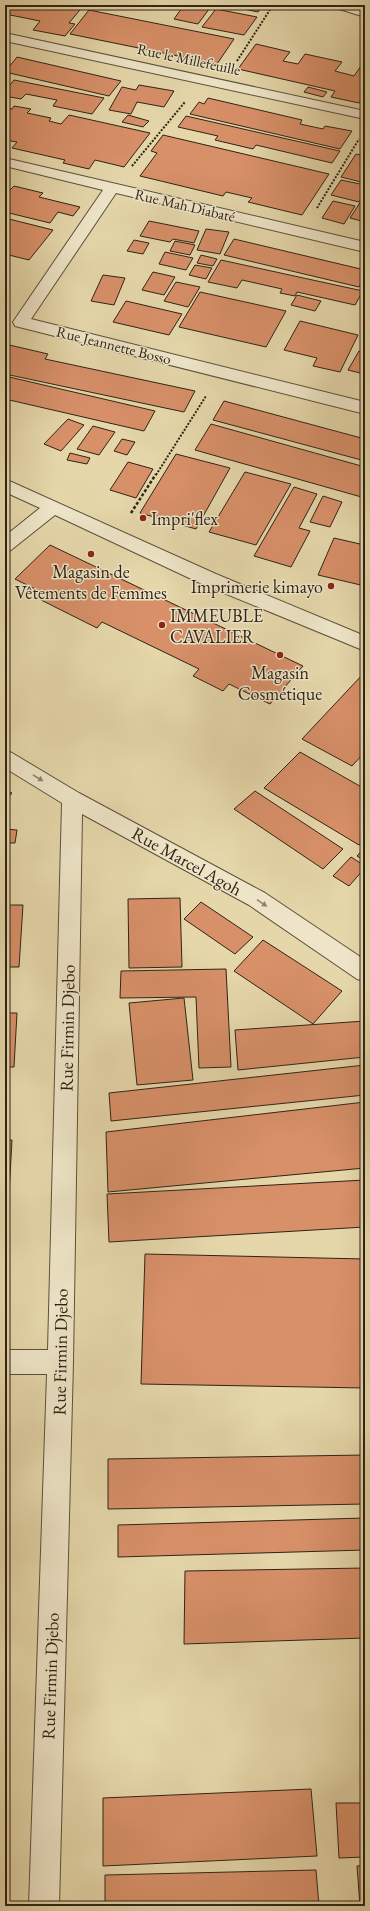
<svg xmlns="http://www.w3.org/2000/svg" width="370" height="1911" viewBox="0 0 370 1911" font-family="'EB Garamond',serif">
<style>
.building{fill:#d89069;stroke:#2e2316}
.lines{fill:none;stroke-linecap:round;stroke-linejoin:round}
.minor-casing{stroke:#5c503b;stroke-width:2}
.path-far1{stroke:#2e2316;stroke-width:2;stroke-dasharray:2 1.5;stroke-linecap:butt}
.path{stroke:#2e2316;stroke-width:2.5;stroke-dasharray:3 2;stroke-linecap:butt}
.minor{fill:#eee5c8;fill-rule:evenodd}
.oneway{fill:#8e846f}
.poi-dot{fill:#8f2418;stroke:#eee5c8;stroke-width:1.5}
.labels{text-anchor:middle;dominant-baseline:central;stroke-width:3;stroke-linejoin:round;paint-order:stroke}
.far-street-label{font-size:15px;fill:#2e2316;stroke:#eee5c8}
.poi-label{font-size:18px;fill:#2e2316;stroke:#eee5c8;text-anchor:start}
.street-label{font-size:18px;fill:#2e2316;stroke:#eee5c8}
</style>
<rect width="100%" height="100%" fill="#e5d7aa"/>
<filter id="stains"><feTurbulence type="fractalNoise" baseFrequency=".005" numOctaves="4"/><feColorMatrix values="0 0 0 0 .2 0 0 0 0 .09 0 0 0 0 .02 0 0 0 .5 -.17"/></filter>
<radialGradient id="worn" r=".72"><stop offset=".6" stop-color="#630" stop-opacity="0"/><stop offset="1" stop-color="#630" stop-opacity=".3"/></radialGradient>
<!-- building -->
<g class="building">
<polygon points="5,5 84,5 69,23 75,24 65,36 33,30 40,21 5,14"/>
<polygon points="149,5 171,5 168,9"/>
<polygon points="184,5 212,5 198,24 174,19"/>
<polygon points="225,5 264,5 258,12"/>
<polygon points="216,9 257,17 244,35 202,27"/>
<polygon points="89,10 234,39 217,64 70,34"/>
<polygon points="256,44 290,52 283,61 298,64 305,54 342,62 335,71 354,76 361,66 365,67 365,98 363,97 359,103 331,97 335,91 238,69"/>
<polygon points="17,57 121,81 109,96 5,72"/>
<polygon points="14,80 104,98 92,114 53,106 57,100 26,94 21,99 5,96 5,91"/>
<polygon points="139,85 174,91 164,107 137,102 131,114 109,110 122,87 136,90"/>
<polygon points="308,87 327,92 323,97 304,92"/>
<polygon points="208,98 302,120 300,124 323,129 325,126 352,131 340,149 190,114 199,102 204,104"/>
<polygon points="14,106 31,109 27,113 51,118 49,121 61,124 69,115 150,133 124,167 95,160 89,169 63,163 65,160 12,148 17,142 5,140 5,108 12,109"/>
<polygon points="128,115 149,121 143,127 122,122"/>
<polygon points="186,116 340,151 332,163 256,145 253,149 215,140 218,136 178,127"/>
<polygon points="163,135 329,174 302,215 248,202 252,198 226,192 223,196 140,176 157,153 151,151"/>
<polygon points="356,154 365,156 365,183 341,177"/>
<polygon points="341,180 365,185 365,192 359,202 331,195"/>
<polygon points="14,186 43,193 39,197 80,207 73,216 58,212 50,223 5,212 5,189 10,190"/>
<polygon points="365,195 365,222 350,218"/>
<polygon points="333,201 355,206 344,224 322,218"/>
<polygon points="5,218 53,230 29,260 5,254"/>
<polygon points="149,221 199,231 194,243 173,239 170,242 140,236"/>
<polygon points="206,229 229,232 220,254 197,250"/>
<polygon points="234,239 365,270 365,275 359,287 224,255"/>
<polygon points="134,240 149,243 143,254 127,251"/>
<polygon points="175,241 195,245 190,255 170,251"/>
<polygon points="165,252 193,258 186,270 159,264"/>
<polygon points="201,255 217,259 213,266 197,263"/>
<polygon points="221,260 363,291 355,305 297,292 295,296 280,293 282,289 242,280 237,288 208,282"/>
<polygon points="195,265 212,268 206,279 189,275"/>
<polygon points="153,272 175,277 164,295 142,290"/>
<polygon points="103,275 125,278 114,305 91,301"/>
<polygon points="176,282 200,287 188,307 164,301"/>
<polygon points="200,292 286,311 266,347 179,327"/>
<polygon points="297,295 321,301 315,311 291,305"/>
<polygon points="126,301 182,314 169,335 113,322"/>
<polygon points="300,321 358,335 340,372 313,366 317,358 284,350"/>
<polygon points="5,344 48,354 45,359 195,391 184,412 5,374"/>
<polygon points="359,351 365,353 365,371 362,371 360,373 348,370"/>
<polygon points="5,376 155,411 144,431 5,399"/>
<polygon points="224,401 365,439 365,461 213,420"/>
<polygon points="68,419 84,425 61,451 44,444"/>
<polygon points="211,424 365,467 365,498 195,450"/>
<polygon points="93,426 115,432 99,455 77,449"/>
<polygon points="122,439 135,442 127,455 114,451"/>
<polygon points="70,453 90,458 87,464 67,460"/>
<polygon points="176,454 230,468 196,529 140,513"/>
<polygon points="128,462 153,469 136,498 110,490"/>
<polygon points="245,472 291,484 256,545 209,532"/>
<polygon points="294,487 317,494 299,528 310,531 291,567 254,556"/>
<polygon points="323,496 342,502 330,527 310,522"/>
<polygon points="365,532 365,586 318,575 334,538 360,544"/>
<polygon points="50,545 303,666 270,704 229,684 223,691 193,676 199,669 102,622 97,628 41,600 47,595 15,579"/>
<polygon points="364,673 365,752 352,766 302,739"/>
<polygon points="300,752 365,789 365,839 359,845 264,788"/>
<polygon points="5,790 12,793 5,801"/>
<polygon points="255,791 343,849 323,869 234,809"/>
<polygon points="5,829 17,830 15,843 5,843"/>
<polygon points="365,847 365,861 357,856"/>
<polygon points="351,857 365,866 365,868 349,886 333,876"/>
<polygon points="180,898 182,967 129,968 128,899"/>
<polygon points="201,902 253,937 235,954 184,919"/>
<polygon points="5,905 23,905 19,967 5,967"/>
<polygon points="263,940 342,991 313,1024 234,971"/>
<polygon points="226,969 231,1067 199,1068 196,997 120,998 121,971"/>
<polygon points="184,998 193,1080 137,1085 129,1003"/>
<polygon points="5,1013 17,1013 14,1067 5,1067"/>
<polygon points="365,1021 365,1057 238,1070 235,1030"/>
<polygon points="365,1065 365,1095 111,1121 109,1093"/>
<polygon points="365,1102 365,1168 108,1192 106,1132"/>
<polygon points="5,1140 12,1140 5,1267"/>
<polygon points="365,1180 365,1227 109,1242 107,1194"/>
<polygon points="145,1254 365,1259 365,1388 141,1384"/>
<polygon points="365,1455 365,1504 108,1509 108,1459"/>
<polygon points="365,1518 365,1550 118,1557 118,1525"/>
<polygon points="365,1568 365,1638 184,1644 185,1571"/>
<polygon points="311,1789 317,1856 103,1866 103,1798"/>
<polygon points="336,1803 365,1803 365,1857 339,1858"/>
<polygon points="357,1866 365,1866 365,1906 360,1906"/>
<polygon points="316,1870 319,1906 105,1906 105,1875"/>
</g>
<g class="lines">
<defs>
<g id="minor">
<polygon points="334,5 354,5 365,9 365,17 336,8"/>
<polygon points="5,33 365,111 365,119 5,41"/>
<polygon points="5,158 365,242 365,252 116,193 31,319 365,402 365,414 15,326 13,322 103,190 5,166"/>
<polygon points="5,479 216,574 365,636 365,651 202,584 55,515 11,550 5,552 5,536 40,508 5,492"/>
<polygon points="5,750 12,753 79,793 265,893 365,960 365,981 357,979 249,905 82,814 73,1362 59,1906 29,1906 47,1374 5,1374 5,1350 48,1350 62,803 5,768"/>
</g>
</defs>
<!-- minor casing -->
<use href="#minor" class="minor-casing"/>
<!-- path-far1 -->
<g class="path-far1">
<polyline points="237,61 273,5"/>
<polyline points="132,166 185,102"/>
<polyline points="317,208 359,139"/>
<polyline points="156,475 206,396"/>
</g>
<!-- path -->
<g class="path">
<polyline points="131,513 156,474"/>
<polyline points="361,611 365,603"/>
</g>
<!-- minor -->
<use href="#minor" class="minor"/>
</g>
<!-- one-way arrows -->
<defs><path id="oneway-solid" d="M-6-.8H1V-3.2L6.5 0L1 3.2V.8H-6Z"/></defs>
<g class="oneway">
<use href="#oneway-solid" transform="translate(38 778) rotate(31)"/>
<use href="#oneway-solid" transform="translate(262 903) rotate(34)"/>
</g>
<!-- markers -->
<g class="poi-dot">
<circle cx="143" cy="518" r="4"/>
<circle cx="91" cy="554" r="4"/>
<circle cx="331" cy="586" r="4"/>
<circle cx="162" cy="625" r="4"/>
<circle cx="280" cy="655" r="4"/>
</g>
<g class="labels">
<!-- far-street labels -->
<g class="far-street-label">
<text transform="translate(189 59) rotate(12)">Rue le Millefeuille</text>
<text transform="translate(185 205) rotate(13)">Rue Mah Diabaté</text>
<text transform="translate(114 345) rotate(14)">Rue Jeannette Bosso</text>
</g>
<!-- poi labels -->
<g class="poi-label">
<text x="151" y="518">Impri'flex</text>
<text x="91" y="571" text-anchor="middle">Magasin de<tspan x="91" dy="21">Vêtements de Femmes</tspan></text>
<text x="323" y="586" text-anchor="end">Imprimerie kimayo</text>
<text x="170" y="615">IMMEUBLE<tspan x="170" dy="21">CAVALIER</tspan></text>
<text x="280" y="672" text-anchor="middle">Magasin<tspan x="280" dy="21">Cosmétique</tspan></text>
</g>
<!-- street labels -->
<g class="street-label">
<text transform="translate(187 861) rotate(29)">Rue Marcel Agoh</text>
<text transform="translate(67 1028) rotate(-89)">Rue Firmin Djebo</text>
<text transform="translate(60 1352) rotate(-89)">Rue Firmin Djebo</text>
<text transform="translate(50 1676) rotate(-88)">Rue Firmin Djebo</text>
</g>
</g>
<!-- margin -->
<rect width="370" height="1911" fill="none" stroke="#e5d7aa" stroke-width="20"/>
<rect x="6" y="6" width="358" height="1899" fill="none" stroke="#2e2316" stroke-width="2"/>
<rect x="10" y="10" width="350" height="1891" fill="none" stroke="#2e2316"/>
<rect width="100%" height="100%" filter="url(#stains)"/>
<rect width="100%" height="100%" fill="url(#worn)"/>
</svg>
